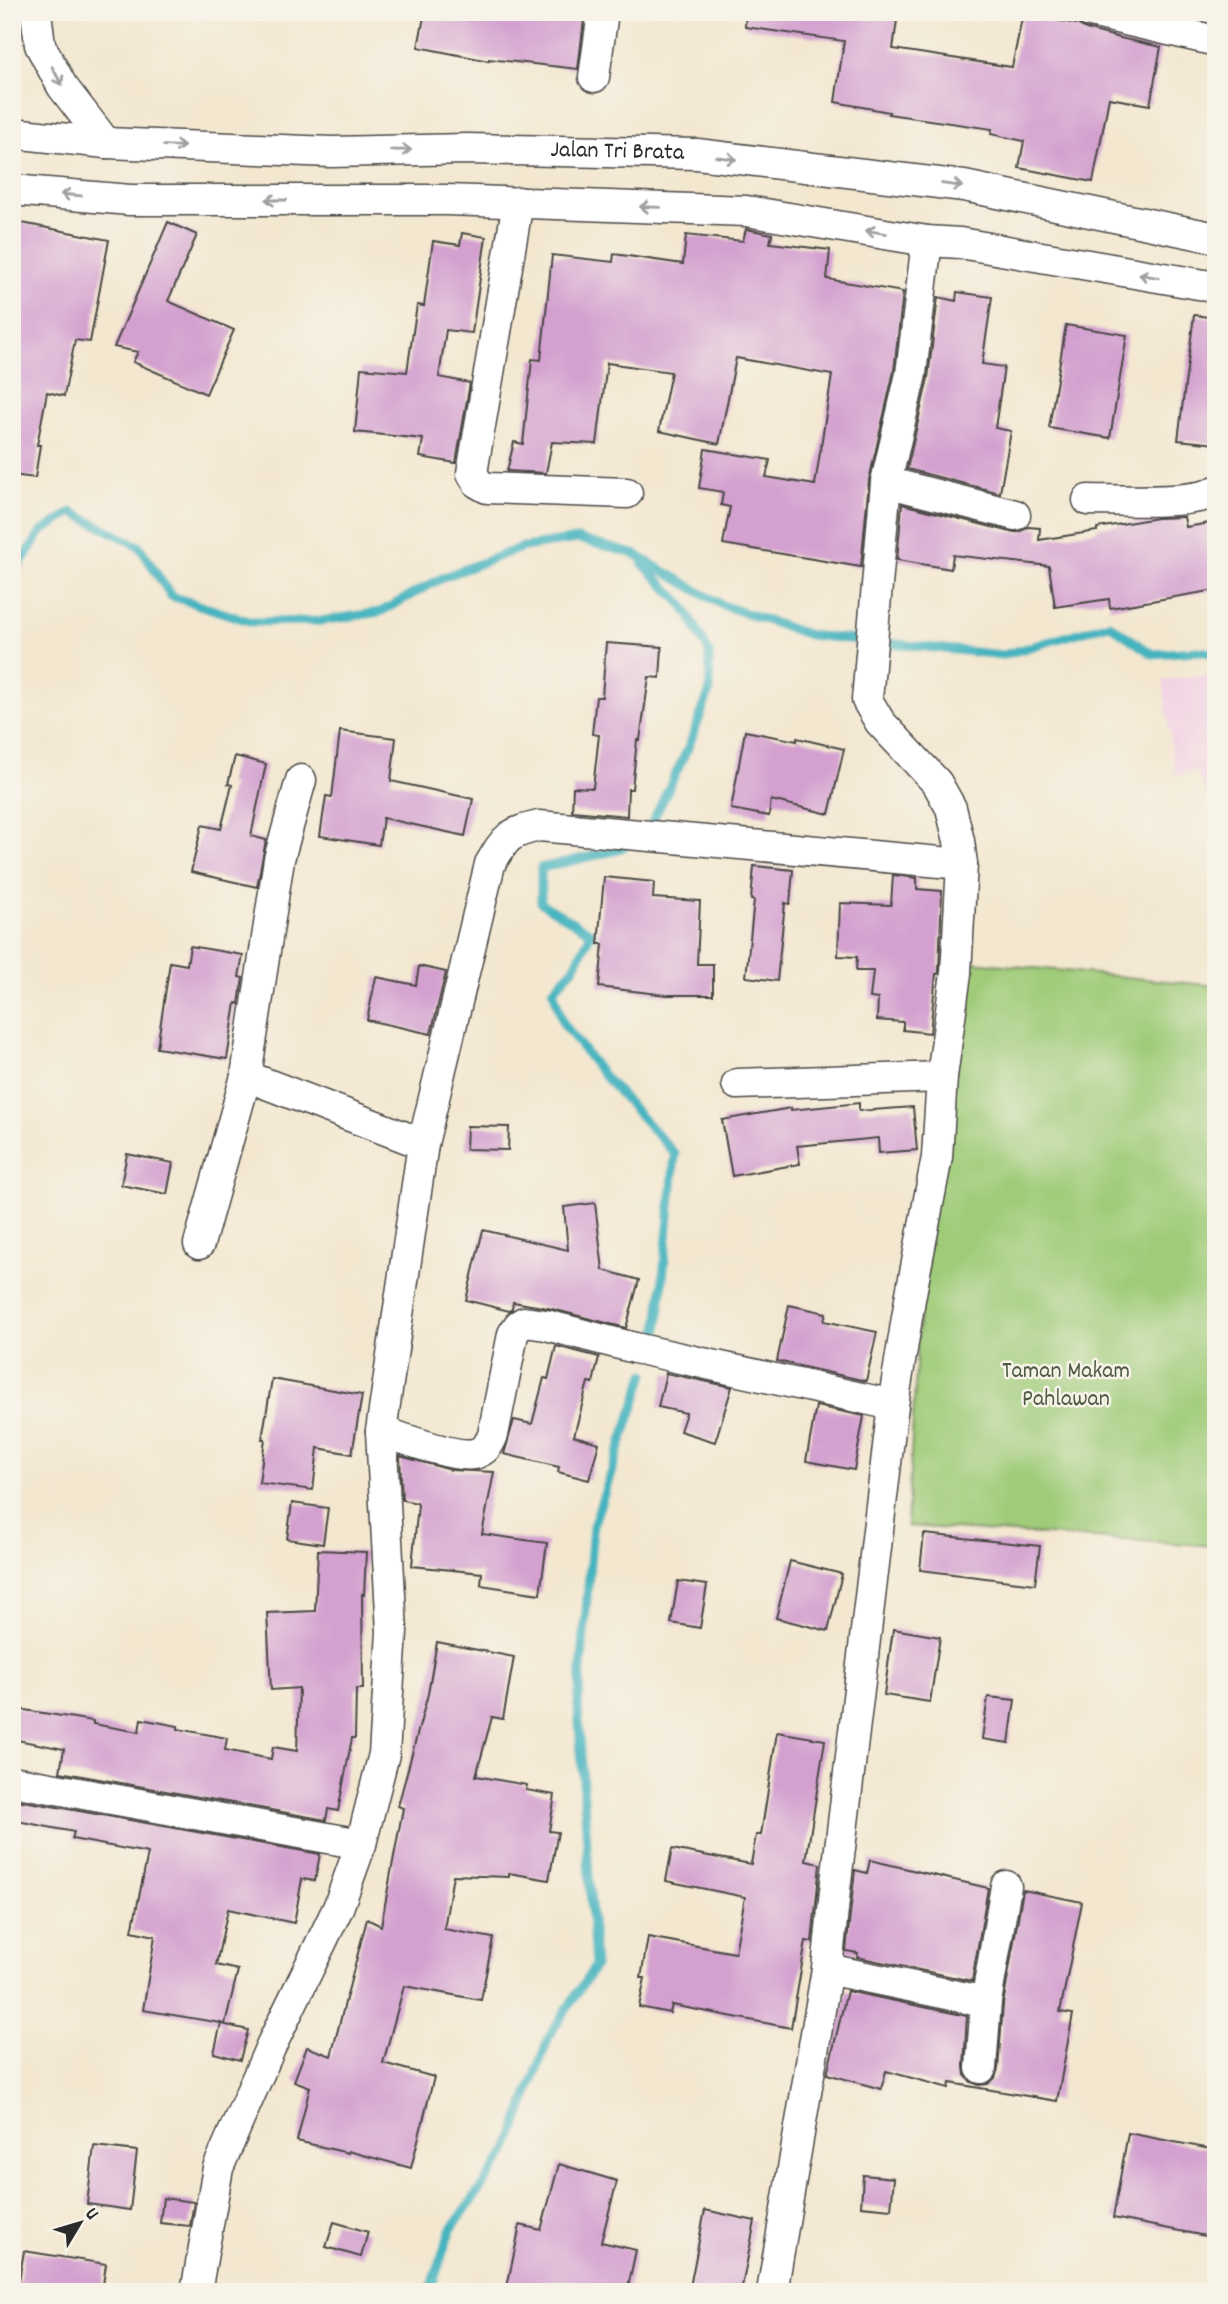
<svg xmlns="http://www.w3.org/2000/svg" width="1228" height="2304" viewBox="0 0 1228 2304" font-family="Dekko,sans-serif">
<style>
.built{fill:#f1d0e3}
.green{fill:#a0cc7a;stroke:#667c52;stroke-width:2}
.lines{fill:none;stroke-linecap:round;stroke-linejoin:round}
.stream{stroke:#45b4bf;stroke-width:9}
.building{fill:#d3a0cf}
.minor-casing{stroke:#494744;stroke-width:33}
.minor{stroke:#fff;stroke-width:30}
.oneway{stroke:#a0a0a0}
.labels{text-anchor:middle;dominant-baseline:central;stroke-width:5;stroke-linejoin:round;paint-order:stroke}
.street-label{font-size:24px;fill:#2b2b2b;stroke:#f7f3e8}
.park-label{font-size:24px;fill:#4e5b43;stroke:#f7f3e8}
</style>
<rect width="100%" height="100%" fill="#f7f3e8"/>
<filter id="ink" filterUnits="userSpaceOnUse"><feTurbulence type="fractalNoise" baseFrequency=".0143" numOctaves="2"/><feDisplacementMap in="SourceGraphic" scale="14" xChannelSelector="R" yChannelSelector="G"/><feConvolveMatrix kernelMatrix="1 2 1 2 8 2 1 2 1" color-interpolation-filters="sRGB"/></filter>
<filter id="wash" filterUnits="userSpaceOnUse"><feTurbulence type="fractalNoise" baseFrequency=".00686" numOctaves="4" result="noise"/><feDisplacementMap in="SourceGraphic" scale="28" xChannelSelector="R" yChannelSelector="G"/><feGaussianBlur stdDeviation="1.57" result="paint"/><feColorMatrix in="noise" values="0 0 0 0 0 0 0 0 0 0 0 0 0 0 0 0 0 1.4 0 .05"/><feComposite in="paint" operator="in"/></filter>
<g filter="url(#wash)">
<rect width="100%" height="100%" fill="#f3e7d0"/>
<!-- built -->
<polygon class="built" points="1216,674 1216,818 1196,769 1175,777 1163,680"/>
<!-- green -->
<polygon class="green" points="963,961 1216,986 1216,1546 907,1526 918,1332"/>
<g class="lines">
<!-- stream -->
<g class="stream">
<polyline points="642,563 684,606 709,652 710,690 689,746 648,831"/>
<polyline points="12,576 41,532 72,512 139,546 171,596 252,622 320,621 380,612 444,577 523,547 578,539 634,554 722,605 809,635 1003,655 1109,624 1152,654 1199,651 1216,654"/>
<polyline points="630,842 618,850 541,868 541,903 591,933 574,968 553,990 563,1023 603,1075 675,1154 658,1330"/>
<polyline points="430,2292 450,2231 508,2150 549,2036 595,1966 578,1706 593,1526 645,1374"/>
</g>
</g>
<g id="blocks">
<!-- building -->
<g class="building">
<polygon points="425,12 585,12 578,69 489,59 489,61 418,47"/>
<polygon points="746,12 849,12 897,20 893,49 1012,67 1023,13 1077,24 1086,29 1120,38 1161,47 1150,105 1109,98 1093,182 1019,168 1024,141 991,134 992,129 888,114 889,112 835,102 844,41 745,27"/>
<polygon points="12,221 109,240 90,342 75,340 64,396 47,392 37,445 40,445 35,478 12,475"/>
<polygon points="168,222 197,235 168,301 234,330 206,394 133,362 138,352 114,347"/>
<polygon points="746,229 772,234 770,243 830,250 827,279 903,292 894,371 869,480 861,567 723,544 730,507 721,505 723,492 699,488 705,449 770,460 766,477 815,485 832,375 736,358 719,444 659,431 671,372 607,363 597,444 552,442 546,473 507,471 514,442 523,444 532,359 541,360 552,255 613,262 614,254 683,264 686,235 743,241"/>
<polygon points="462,233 486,237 472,333 446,330 439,377 470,383 456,463 420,457 423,439 355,432 361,368 407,372 417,305 424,306 433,241 460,245"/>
<polygon points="957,292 992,297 982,364 1004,367 995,428 1011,431 1000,493 907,469 928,378 938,297 956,301"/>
<polygon points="1194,315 1216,318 1216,444 1178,440"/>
<polygon points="1066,325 1127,335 1110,438 1049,428"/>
<polygon points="902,504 1011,532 1020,532 1028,527 1040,528 1039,540 1097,531 1097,528 1157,518 1184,517 1186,527 1216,522 1216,590 1110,608 1109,599 1055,607 1049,566 953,555 951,569 897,560"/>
<polygon points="606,643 662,647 660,678 649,677 640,740 637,740 632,789 628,789 627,816 572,811 573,787 593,788 599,735 592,734 596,697 602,697"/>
<polygon points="340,731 396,738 391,781 473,799 465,836 383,818 379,845 320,836 326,796 332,797"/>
<polygon points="745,731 797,741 797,738 844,749 829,814 771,800 769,816 731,809"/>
<polygon points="235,756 266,764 251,836 266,840 257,887 191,872 202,825 221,829 232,785 228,784"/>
<polygon points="754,866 793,870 790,904 785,903 777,981 746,977 754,900 751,900"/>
<polygon points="893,875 917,878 917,889 942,891 939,971 938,974 936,974 930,1033 903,1030 903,1022 877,1020 878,999 870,998 873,971 856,971 857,957 838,956 840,903 891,905"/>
<polygon points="604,877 654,882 653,898 700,901 697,964 713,964 713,995 667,995 599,987 603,944 598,944"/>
<polygon points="190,946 243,955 239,977 243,978 239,1004 236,1003 227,1059 157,1048 170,962 187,965"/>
<polygon points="419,966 446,972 431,1034 367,1020 376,977 416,985"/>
<polygon points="859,1103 859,1111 913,1107 917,1150 879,1153 878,1138 797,1146 800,1164 732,1176 722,1120 791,1108 791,1110"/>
<polygon points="467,1126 509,1127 508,1150 466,1149"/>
<polygon points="127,1154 173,1163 167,1194 121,1185"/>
<polygon points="595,1203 603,1270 639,1280 626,1328 548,1308 513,1302 512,1309 509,1311 466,1300 483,1230 568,1250 564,1207"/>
<polygon points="789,1305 826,1313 824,1321 877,1332 866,1381 777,1361"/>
<polygon points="556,1346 599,1357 593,1383 588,1382 574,1436 599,1443 589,1480 558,1472 559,1467 504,1454 514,1420 532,1424 544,1378 548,1379"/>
<polygon points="666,1373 732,1387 715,1442 680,1431 686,1413 658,1407"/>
<polygon points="272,1379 362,1395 352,1454 318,1448 313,1490 259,1483 265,1439 262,1439"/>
<polygon points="816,1406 864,1416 854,1470 806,1461"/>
<polygon points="400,1456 451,1470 494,1472 482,1534 547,1543 540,1594 481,1585 482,1573 412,1566 418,1505 417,1503 402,1500"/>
<polygon points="292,1503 328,1508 323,1544 287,1539"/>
<polygon points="924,1534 1040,1546 1035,1584 920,1570"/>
<polygon points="318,1550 366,1552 364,1595 362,1594 363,1689 356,1689 355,1738 352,1738 338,1811 328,1809 326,1820 60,1772 64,1749 12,1739 12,1708 93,1721 93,1724 139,1732 141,1719 178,1726 178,1729 227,1738 225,1750 271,1759 273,1747 297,1751 299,1688 271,1690 267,1613 315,1611"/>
<polygon points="790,1561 842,1574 828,1631 776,1618"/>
<polygon points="678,1581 707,1585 700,1628 671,1623"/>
<polygon points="893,1629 940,1637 930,1702 884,1695"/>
<polygon points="437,1642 514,1657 503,1719 492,1717 476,1776 527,1785 526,1790 555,1795 549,1831 558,1832 549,1880 509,1873 509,1877 453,1875 444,1929 493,1938 481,2000 404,1986 383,2063 434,2077 411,2168 348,2151 348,2153 297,2141 310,2087 294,2081 307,2047 331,2056 367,1919 381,1926 403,1808 398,1806 428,1694"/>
<polygon points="988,1697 1015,1700 1009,1743 982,1739"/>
<polygon points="777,1732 825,1740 806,1861 820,1864 812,1942 806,1941 791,2028 672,2005 670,2013 639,2007 645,1978 641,1978 648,1937 735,1953 745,1897 666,1881 672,1849 751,1864 756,1835 761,1835"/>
<polygon points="12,1799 320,1854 315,1881 302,1879 294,1923 228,1909 216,1965 238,1970 225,2024 222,2024 248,2030 240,2060 214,2053 221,2023 143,2010 155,1936 132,1931 148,1853 72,1839 74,1832 12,1820"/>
<polygon points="870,1860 988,1888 972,1981 857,1957 858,1953 846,1951 855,1870 867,1873"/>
<polygon points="1023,1890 1082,1902 1060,2012 1073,2014 1057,2101 950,2083 949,2088 886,2071 881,2089 827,2074 847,1991 967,2016 964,2067 965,2075 971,2082 979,2085 988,2084 995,2078 998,2069 1003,2004"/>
<polygon points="1128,2133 1216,2150 1216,2238 1113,2218"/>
<polygon points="94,2146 137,2151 130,2210 87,2204"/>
<polygon points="559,2164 617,2181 601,2242 636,2250 627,2292 506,2292 520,2225 541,2230"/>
<polygon points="863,2175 894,2178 891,2209 861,2206"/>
<polygon points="163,2198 194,2202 190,2226 160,2223"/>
<polygon points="705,2210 755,2221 741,2292 689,2292"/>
<polygon points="334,2222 368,2232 361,2257 326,2247"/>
<polygon points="24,2251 106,2264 102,2292 17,2292"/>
</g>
</g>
</g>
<g filter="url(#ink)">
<use href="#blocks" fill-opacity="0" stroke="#494744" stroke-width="2"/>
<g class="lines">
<defs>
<g id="minor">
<polyline points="36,12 40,45 62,86 106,143"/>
<polyline points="1090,12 1216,41"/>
<polyline points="594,77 603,12"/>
<path id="s1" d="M12,133L106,143L331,152L467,149L697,154L964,186L1216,238"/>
<polyline points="12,190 130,200 447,200 746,211 927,241 960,243 1216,287"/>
<polyline points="518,202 472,473 478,483 487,488 627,493"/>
<polyline points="927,241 911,374 886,482 1015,515"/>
<path d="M1088,500C1117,500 1194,505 1216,491"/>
<polyline points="246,1076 423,1144"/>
<polyline points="737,1084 942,1077"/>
<polyline points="199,1244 246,1076 279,859 301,780"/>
<path d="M381,1431C402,1438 455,1458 474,1454C485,1451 489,1445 493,1435L513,1334L519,1325L524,1322L546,1325L635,1348L893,1405"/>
<polyline points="12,1781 361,1844"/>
<polyline points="827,1969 986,2002"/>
<polyline points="981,2068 986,2002 1006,1886"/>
<path d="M196,2292L218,2168L271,2046L338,1908L361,1844L384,1754L392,1632L381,1431L423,1144L490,864C506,837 508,833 539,826L962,864"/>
<polyline points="772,2292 827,1969 835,1890 893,1405 910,1299 937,1157 942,1077 956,973 962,864 959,841 951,808 937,783 880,722 867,700 886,482"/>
</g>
</defs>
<!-- minor casing -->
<use href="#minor" class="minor-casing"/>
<!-- minor -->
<use href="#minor" class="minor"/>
</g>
<!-- one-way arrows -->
<defs><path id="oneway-shaft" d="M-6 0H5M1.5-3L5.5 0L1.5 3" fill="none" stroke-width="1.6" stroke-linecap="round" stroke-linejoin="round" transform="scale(1.75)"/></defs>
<g class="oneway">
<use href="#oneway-shaft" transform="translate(57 76) rotate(62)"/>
<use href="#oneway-shaft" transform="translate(174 146) rotate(2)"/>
<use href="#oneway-shaft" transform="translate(401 150) rotate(-1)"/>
<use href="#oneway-shaft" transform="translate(726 158) rotate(7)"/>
<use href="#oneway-shaft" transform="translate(952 185) rotate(7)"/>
<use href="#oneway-shaft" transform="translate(71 195) rotate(-175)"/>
<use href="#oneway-shaft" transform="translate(276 200) rotate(-180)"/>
<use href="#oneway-shaft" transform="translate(650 207) rotate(-178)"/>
<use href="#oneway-shaft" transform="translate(876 232) rotate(-171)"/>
<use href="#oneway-shaft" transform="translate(1149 276) rotate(-170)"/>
</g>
</g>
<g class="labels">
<!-- street labels -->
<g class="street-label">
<text stroke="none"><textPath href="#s1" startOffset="606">Jalan Tri Brata</textPath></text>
</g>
<!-- park labels -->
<g class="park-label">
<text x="1066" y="1372">Taman Makam<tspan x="1066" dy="28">Pahlawan</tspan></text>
</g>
</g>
<!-- margin -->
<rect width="1228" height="2304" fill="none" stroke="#f7f3e8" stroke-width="42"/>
<!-- north arrow -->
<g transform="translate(80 2223) rotate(52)" stroke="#f7f3e8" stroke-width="5" paint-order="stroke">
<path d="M0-5L12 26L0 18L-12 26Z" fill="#2b2b2b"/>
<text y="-10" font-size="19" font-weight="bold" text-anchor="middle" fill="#2b2b2b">U</text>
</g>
</svg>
